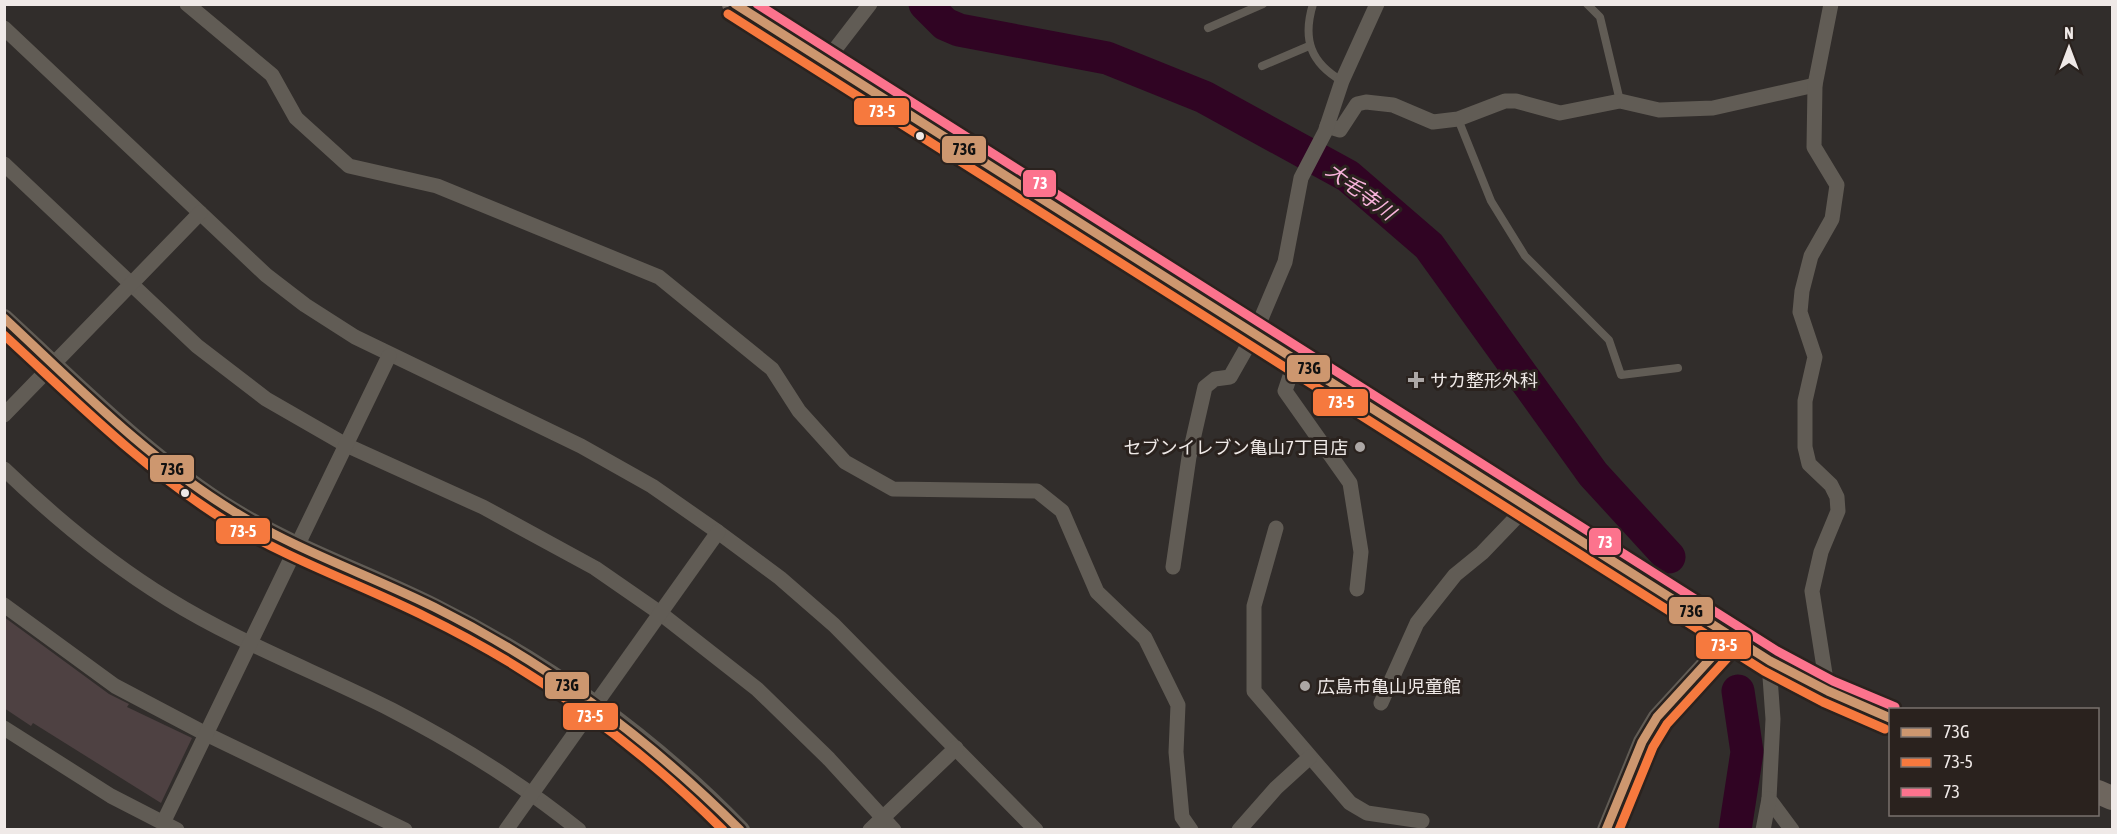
<svg xmlns="http://www.w3.org/2000/svg" width="2117" height="834" viewBox="0 0 2117 834" font-family="'Asap Condensed','Noto Sans JP',sans-serif">
<style>
.lines{fill:none;stroke-linecap:round;stroke-linejoin:round}
.river{stroke:#300423;stroke-width:33}
.building{fill:#4e4142}
.service{stroke:#615c55;stroke-width:8}
.minor{stroke:#615c55;stroke-width:15}
.tertiary{stroke:#615c55;stroke-width:18}
.trunk{stroke:#6e665e;stroke-width:24}
.bus-1-casing{stroke:#2a221e;stroke-width:14}
.bus-2-casing{stroke:#2a221e;stroke-width:14}
.bus-3-casing{stroke:#2a221e;stroke-width:14}
.bus-1{stroke:#cd976f;stroke-width:9}
.bus-2{stroke:#f6793e;stroke-width:9}
.bus-3{stroke:#fc738d;stroke-width:9}
.bus-dot{fill:#efe9e7;stroke:#2a221e;stroke-width:2}
.poi-dot{fill:#aca7a5;stroke:#2a221e;stroke-width:2}
.labels{text-anchor:middle;dominant-baseline:central;stroke-width:6;stroke-linejoin:round;paint-order:stroke}
.poi-label{font-size:18px;fill:#efe9e7;stroke:#2a221e;text-anchor:start}
.water-label{font-size:20px;font-style:italic;fill:#f8b3db;stroke:#2a221e}
.line-badge{stroke:#2a221e;stroke-width:2}
.badge-label{font-size:16px;text-anchor:middle;font-weight:bold;fill:#fff}
.pale-badge-label{font-size:16px;text-anchor:middle;font-weight:bold;fill:#111}
</style>
<rect width="100%" height="100%" fill="#312d2b"/>
<g class="lines">
<!-- river -->
<g class="river">
<polyline points="925,4 945,24 959,30 1107,58 1204,97 1348,176 1429,246 1593,474 1669,557"/>
<polyline points="1735,830 1747,752 1738,691"/>
</g>
</g>
<!-- building -->
<polygon class="building" points="4,617 109,694 129,704 127,707 192,738 161,803 33,723 31,726 4,708"/>
<g class="lines">
<!-- service -->
<g class="service">
<path d="M1313,4C1302,40 1311,63 1342,81"/>
<polyline points="1587,4 1600,17 1620,101"/>
<polyline points="1208,28 1263,4"/>
<polyline points="1262,66 1309,46"/>
<polyline points="1458,119 1491,201 1525,256 1609,340 1621,375 1678,368"/>
</g>
<!-- minor -->
<g class="minor">
<polyline points="187,4 272,75 296,118 349,166 437,186 659,277 772,369 799,411 845,462 893,489 1037,491 1062,511 1097,592 1145,638 1178,705 1176,752 1182,817 1191,830"/>
<polyline points="4,28 266,275 305,305 355,337 581,446 652,486 718,532 780,578 834,625 1036,830"/>
<polyline points="826,61 870,4"/>
<polyline points="1327,126 1340,130 1357,104 1366,102 1393,105 1433,122 1458,119 1505,101 1516,101 1560,113 1620,101 1659,110 1713,108 1815,85"/>
<polyline points="4,164 197,346 266,399 346,445 483,507 595,568 660,613 757,689 829,759 894,830"/>
<polyline points="1295,361 1285,391 1350,483 1361,552 1357,589"/>
<polyline points="4,415 200,213"/>
<path d="M4,469C55,518 108,562 168,599C239,643 317,672 392,710C458,744 521,783 579,830"/>
<polyline points="1276,528 1254,606 1254,691 1350,803 1367,813 1422,821"/>
<polyline points="1173,567 1189,457 1205,387 1215,379 1230,377 1255,333 1285,262 1301,178 1325,132 1342,81 1377,4"/>
<polyline points="4,605 115,686 206,734 405,830"/>
<polyline points="1769,663 1773,719 1769,799 1792,830"/>
<polyline points="1828,693 1812,591 1821,552 1838,511 1837,497 1831,485 1809,464 1805,447 1805,401 1815,357 1800,312 1802,291 1811,256 1832,219 1837,185 1814,147 1815,85 1831,4"/>
<polyline points="1381,703 1417,623 1455,575 1482,553 1527,506"/>
<polyline points="4,728 111,796 177,830"/>
<polyline points="163,823 389,356"/>
<polyline points="506,830 718,532"/>
<polyline points="870,830 956,748"/>
<polyline points="1239,830 1276,788 1310,757"/>
<polyline points="1763,830 1769,799"/>
</g>
<!-- tertiary -->
<g class="tertiary">
<path d="M4,318C78,386 148,458 233,511C297,550 368,574 434,607C548,664 652,738 741,830"/>
<polyline points="1606,830 1642,742 1657,717 1732,635"/>
</g>
<!-- trunk -->
<g class="trunk">
<path d="M734,4L1732,635C1784,674 1831,694 1890,718"/>
<polyline points="2098,792 2112,798"/>
</g>
<defs>
<g id="bus-1">
<polyline points="735,4 1770,661 1828,691 1890,718"/>
<path d="M4,318C77,386 148,459 233,511C296,550 367,574 434,607C548,664 650,740 740,830"/>
<polyline points="1606,830 1642,742 1657,717 1732,635"/>
</g>
<g id="bus-2">
<polyline points="728,14 1764,671 1823,702 1885,729"/>
<path d="M4,335C75,400 144,470 226,521C289,560 360,584 426,617C537,671 636,743 723,830"/>
<polyline points="1619,830 1653,747 1667,724 1741,643"/>
</g>
<polyline id="bus-3" points="757,4 1777,651 1833,681 1895,707"/>
</defs>
<!-- bus-1 casing -->
<use href="#bus-1" class="bus-1-casing"/>
<!-- bus-2 casing -->
<use href="#bus-2" class="bus-2-casing"/>
<!-- bus-3 casing -->
<use href="#bus-3" class="bus-3-casing"/>
<!-- bus-1 -->
<use href="#bus-1" class="bus-1"/>
<!-- bus-2 -->
<use href="#bus-2" class="bus-2"/>
<!-- bus-3 -->
<use href="#bus-3" class="bus-3"/>
</g>
<!-- markers -->
<g class="bus-dot">
<circle cx="920" cy="136" r="5"/>
<circle cx="185" cy="493" r="5"/>
</g>
<g class="poi-dot">
<path d="M1413 371h6v6h6v6h-6v6h-6v-6h-6v-6h6z"/>
<circle cx="1360" cy="447" r="6"/>
<circle cx="1305" cy="686" r="6"/>
</g>
<g class="labels">
<!-- poi labels -->
<g class="poi-label">
<text x="1430" y="380">サカ整形外科</text>
<text x="1348" y="447" text-anchor="end">セブンイレブン亀山7丁目店</text>
<text x="1317" y="686">広島市亀山児童館</text>
</g>
<!-- water labels -->
<g class="water-label">
<text transform="translate(1361 191) rotate(37)">大毛寺川</text>
</g>
</g>
<g class="line-badge">
<rect x="853" y="97" width="57" height="29" rx="6" fill="#f6793e"/>
<rect x="941" y="135" width="46" height="29" rx="6" fill="#cd976f"/>
<rect x="1022" y="169" width="35" height="29" rx="6" fill="#fc738d"/>
<rect x="1286" y="354" width="45" height="29" rx="6" fill="#cd976f"/>
<rect x="1312" y="388" width="57" height="29" rx="6" fill="#f6793e"/>
<rect x="149" y="454" width="46" height="29" rx="6" fill="#cd976f"/>
<rect x="215" y="517" width="56" height="28" rx="6" fill="#f6793e"/>
<rect x="1588" y="527" width="34" height="29" rx="6" fill="#fc738d"/>
<rect x="1668" y="596" width="46" height="29" rx="6" fill="#cd976f"/>
<rect x="1695" y="631" width="57" height="29" rx="6" fill="#f6793e"/>
<rect x="544" y="671" width="46" height="29" rx="6" fill="#cd976f"/>
<rect x="562" y="702" width="57" height="29" rx="6" fill="#f6793e"/>
</g>
<g class="badge-label">
<text x="882" y="117">73-5</text>
<text x="1040" y="189">73</text>
<text x="1341" y="408">73-5</text>
<text x="243" y="537">73-5</text>
<text x="1605" y="548">73</text>
<text x="1724" y="651">73-5</text>
<text x="590" y="722">73-5</text>
</g>
<g class="pale-badge-label">
<text x="964" y="155">73G</text>
<text x="1309" y="374">73G</text>
<text x="172" y="475">73G</text>
<text x="1691" y="617">73G</text>
<text x="567" y="691">73G</text>
</g>
<!-- border -->
<rect width="2117" height="834" fill="none" stroke="#efe9e7" stroke-width="12"/>
<!-- legend -->
<rect x="1889" y="708" width="210" height="108" fill="#2a221e" stroke="#79726e" stroke-width="1.5"/>
<rect x="1901" y="728" width="30" height="9" fill="#cd976f" stroke="#79726e" stroke-width="1.5"/>
<text x="1943" y="738" font-size="18" fill="#efe9e7">73G</text>
<rect x="1901" y="758" width="30" height="9" fill="#f6793e" stroke="#79726e" stroke-width="1.5"/>
<text x="1943" y="768" font-size="18" fill="#efe9e7">73-5</text>
<rect x="1901" y="788" width="30" height="9" fill="#fc738d" stroke="#79726e" stroke-width="1.5"/>
<text x="1943" y="798" font-size="18" fill="#efe9e7">73</text>
<!-- north arrow -->
<g transform="translate(2069 48)" stroke="#2a221e" stroke-width="4.5" paint-order="stroke">
<path d="M0-4.5L10 22L0 15L-10 22Z" fill="#efe9e7"/>
<text y="-9" font-size="16" font-weight="bold" text-anchor="middle" fill="#efe9e7">N</text>
</g>
</svg>
